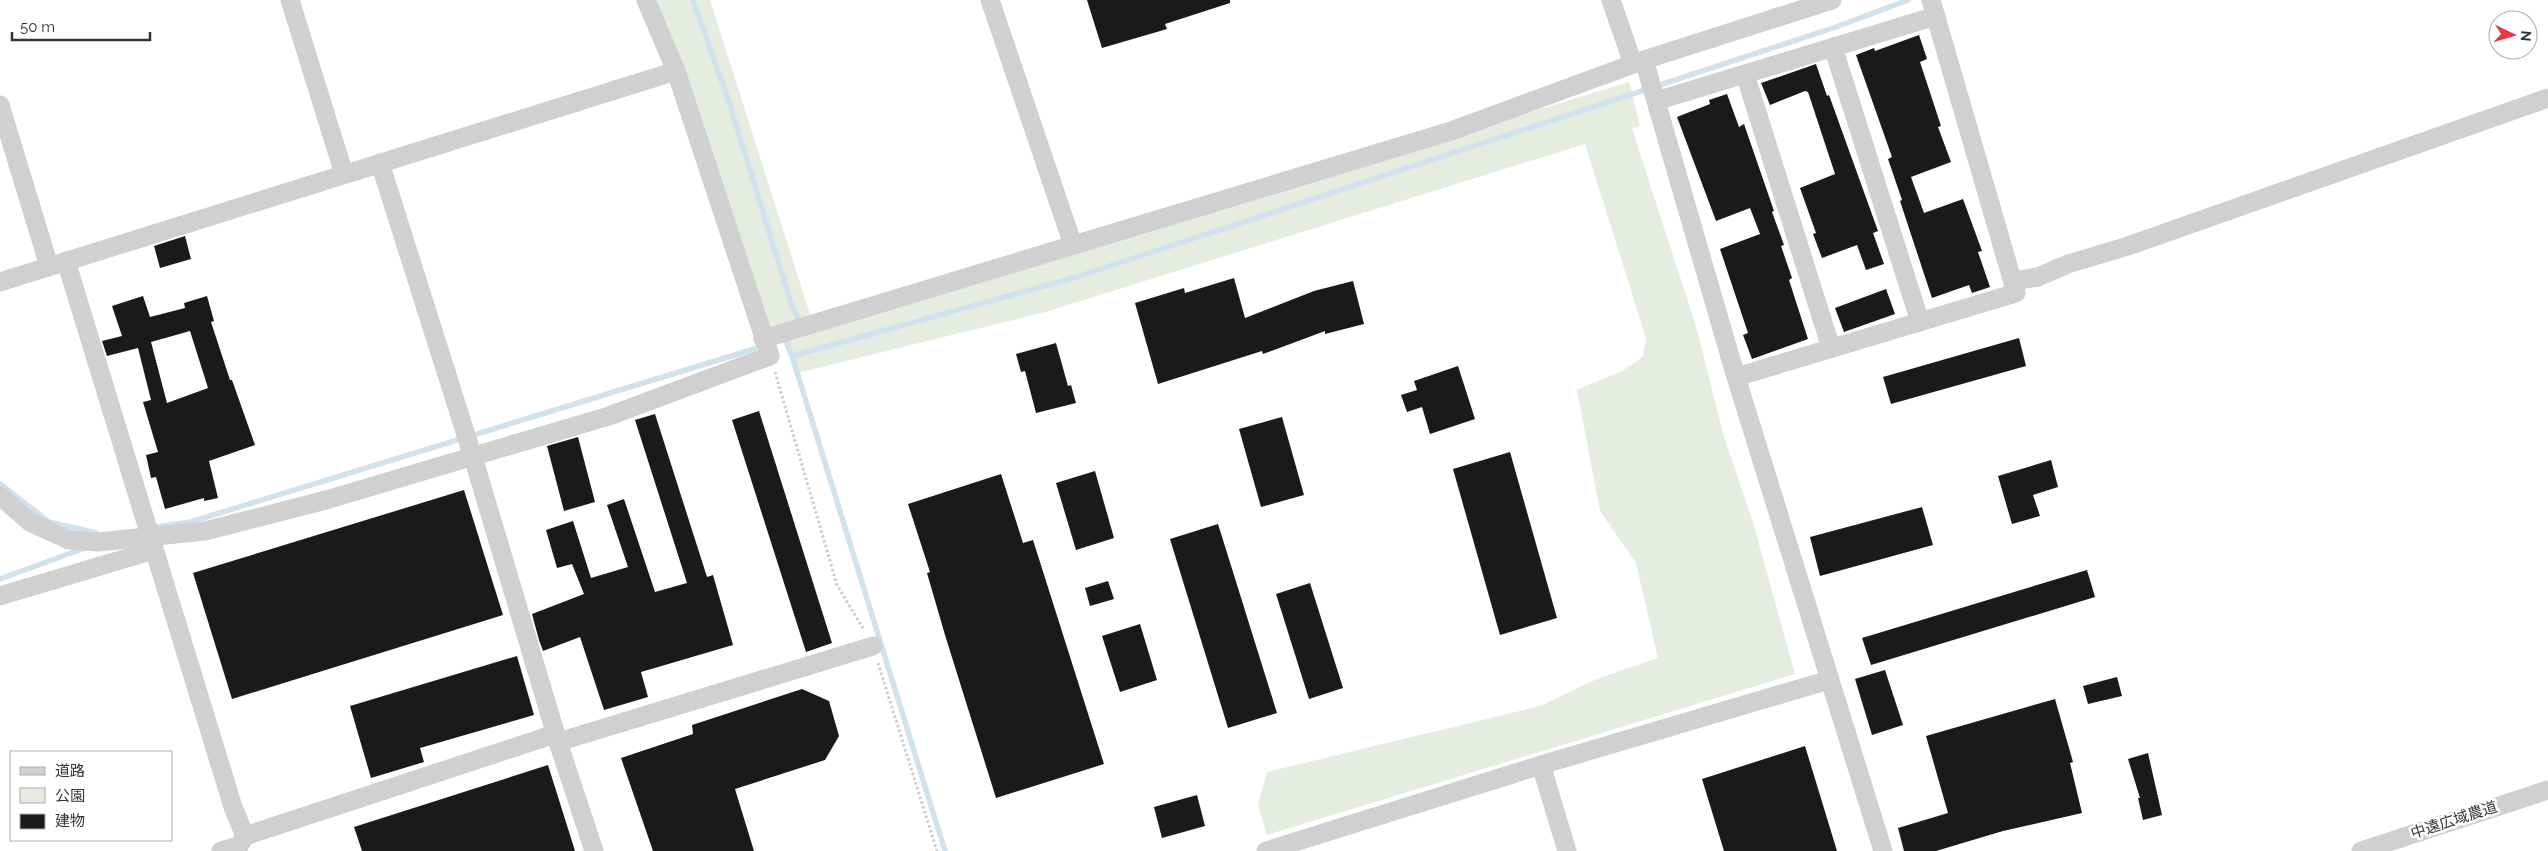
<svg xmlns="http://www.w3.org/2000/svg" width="2548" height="851" viewBox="0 0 2548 851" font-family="Raleway,'Noto Sans JP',sans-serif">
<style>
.green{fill:#e6ecdf}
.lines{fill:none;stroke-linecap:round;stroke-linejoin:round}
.stream{stroke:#cfe2ee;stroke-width:5.5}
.building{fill:#1a1a1a;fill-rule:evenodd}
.path{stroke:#cdcdcd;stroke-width:3;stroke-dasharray:2.5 2.5;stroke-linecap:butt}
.minor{stroke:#d0d0d0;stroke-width:19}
.labels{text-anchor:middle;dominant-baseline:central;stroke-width:5;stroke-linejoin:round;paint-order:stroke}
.street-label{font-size:15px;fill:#333;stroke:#fff}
</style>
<rect width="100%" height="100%" fill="#fff"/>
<!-- green -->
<g class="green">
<polygon points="648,0 710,0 813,324 769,337"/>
<polygon points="1629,82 1640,126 1632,129 1695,323 1724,437 1752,519 1795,674 1267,835 1258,805 1267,772 1540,706 1597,679 1658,658 1636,563 1600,511 1577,390 1622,371 1643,357 1646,338 1585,144 1045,312 797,373 785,340"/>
</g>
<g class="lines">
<!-- stream -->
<g class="stream">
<polyline points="693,0 729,102 791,303 800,323 798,325"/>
<polyline points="785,340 792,356 945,851"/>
<polyline points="792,356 1073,278 1836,27 1908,0"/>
<polyline points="0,484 49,522 96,533"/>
<polyline points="157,527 190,522 764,346"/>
<polyline points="0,579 85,548"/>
</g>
</g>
<!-- building -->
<g class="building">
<polygon points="1087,0 1230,0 1230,3 1165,24 1167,29 1102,48"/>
<polygon points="1919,35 1927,59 1920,62 1941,126 1938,127 1951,162 1911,177 1924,213 1963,199 1982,251 1978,252 1990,287 1972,293 1969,285 1932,298 1900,201 1902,200 1888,159 1892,157 1856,55 1874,48 1875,51"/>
<polygon points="1816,64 1827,96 1829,95 1878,231 1873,233 1884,264 1866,270 1857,245 1822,258 1813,234 1816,233 1800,188 1835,174 1808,92 1805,91 1770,105 1761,83"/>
<polygon points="1727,94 1739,127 1744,124 1774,211 1772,212 1784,245 1781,246 1792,278 1789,280 1808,339 1752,359 1743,335 1748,333 1720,249 1760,234 1750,208 1716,221 1677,117 1710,104 1709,100"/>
<polygon points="185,236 191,259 160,268 154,246"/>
<polygon points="1234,278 1245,318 1314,291 1353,281 1364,324 1325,334 1325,331 1263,354 1262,351 1158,384 1135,303 1184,288 1185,293"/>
<polygon points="1886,289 1895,314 1844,332 1835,308"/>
<path d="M143,296L150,317L185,308L184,303L207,296L214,321L211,322L230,380H232L255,445L209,461L218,498L204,501V498L165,509L156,477L151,478L146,455L158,452L143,402L151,400L138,348L107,356L102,341L122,336L112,306ZM190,331L208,388L167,403L151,342Z"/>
<polygon points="2019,338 2026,366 1891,404 1883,377"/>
<polygon points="1056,343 1068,386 1071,385 1076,403 1036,413 1025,371 1021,372 1016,354"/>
<polygon points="1458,366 1475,419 1430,434 1422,407 1407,412 1401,395 1417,390 1414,381"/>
<polygon points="759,411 832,643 806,652 732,420"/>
<polygon points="655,414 707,577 713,575 733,645 641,672 648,697 604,710 580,637 543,651 539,640 532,614 584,594 572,564 557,568 546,530 573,521 591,578 628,567 607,505 624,499 655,592 687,583 635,420"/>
<polygon points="1282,417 1304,495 1261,507 1239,429"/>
<polygon points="578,437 595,502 564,511 547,446"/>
<polygon points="1510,452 1557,618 1500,635 1453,469"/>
<polygon points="2051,460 2058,487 2033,495 2040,516 2012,524 1998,476"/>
<polygon points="1095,471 1114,538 1076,550 1056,483"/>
<polygon points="1001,474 1023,543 1033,540 1104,764 996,798 945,635 927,573 930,572 908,504"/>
<polygon points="464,490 503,615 232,699 193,573"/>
<polygon points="1922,507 1933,545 1820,576 1810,537"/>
<polygon points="1218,524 1277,713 1228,728 1170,539"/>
<polygon points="2087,570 2095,597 1871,665 1862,638"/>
<polygon points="1108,581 1114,599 1090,606 1085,588"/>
<polygon points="1310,583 1343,688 1309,699 1276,594"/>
<polygon points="1140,624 1157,680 1120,692 1102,636"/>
<polygon points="517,656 534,715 420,748 424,762 371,778 350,706"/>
<polygon points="1885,670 1903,725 1872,735 1855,679"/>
<polygon points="2117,677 2122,696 2088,704 2083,686"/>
<polygon points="802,689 829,701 839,736 825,760 735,789 754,851 653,851 621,758 693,734 692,725"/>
<polygon points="2055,699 2073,762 2070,763 2082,813 2003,831 1936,851 1904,851 1898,828 1948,813 1926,736"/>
<polygon points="1805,746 1837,851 1724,851 1702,779"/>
<polygon points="2148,753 2162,815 2143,820 2138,798 2140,798 2128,759"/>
<polygon points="548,765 575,851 362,851 354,827"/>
<polygon points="1197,795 1205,826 1162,838 1154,807"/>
</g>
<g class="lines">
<!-- path -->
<g class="path">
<polyline points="775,372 837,585 864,630"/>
<polyline points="878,663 937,851"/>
</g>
<!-- minor -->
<g class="minor">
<polyline points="290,0 344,174"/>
<polyline points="990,0 1073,245"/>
<polyline points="1611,0 1633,64"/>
<polyline points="1833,47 1920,322"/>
<polyline points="1644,60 1736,377 1883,851"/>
<polyline points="1745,74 1831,348"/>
<polyline points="1656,101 1936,16"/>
<polyline points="0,105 49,266"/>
<polyline points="380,163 473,457 558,742 873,646"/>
<polyline points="66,261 233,807 245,836"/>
<polyline points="2013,281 2038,277 2068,264 2128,246 2548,98"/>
<polyline points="0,282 676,71"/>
<polyline points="763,339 1451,131 1644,60 1832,0"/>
<polyline points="1736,377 2016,293 1931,0"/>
<polyline points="0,496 30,522 69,540 98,542 205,531 326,500 609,416 770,356 676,71 646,0"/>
<polyline points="0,596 154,550"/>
<polyline points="558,742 594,851"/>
<polyline points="1541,765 1567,851"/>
<polyline points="221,851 239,846 245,836 555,734"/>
<polyline points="1266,851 1541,765 1829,680"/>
<polyline points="2361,851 2548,790"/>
</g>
</g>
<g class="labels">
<!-- street labels -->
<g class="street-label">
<text transform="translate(2454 820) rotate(-18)">中遠広域農道</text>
</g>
</g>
<!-- legend -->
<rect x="10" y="751" width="162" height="90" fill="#ffffff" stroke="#adadad"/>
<rect x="20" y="767" width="25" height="8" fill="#d0d0d0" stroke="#adadad"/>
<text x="55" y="776" font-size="15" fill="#333333">道路</text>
<rect x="20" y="788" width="25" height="15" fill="#e6ecdf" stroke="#adadad"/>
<text x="55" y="801" font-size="15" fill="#333333">公園</text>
<rect x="20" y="814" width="25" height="15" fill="#1a1a1a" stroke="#adadad"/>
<text x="55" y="826" font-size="15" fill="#333333">建物</text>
<!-- north arrow -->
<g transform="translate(2513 35) rotate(95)"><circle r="24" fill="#ffffff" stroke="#adadad"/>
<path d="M0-4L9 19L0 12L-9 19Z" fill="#e63946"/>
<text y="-8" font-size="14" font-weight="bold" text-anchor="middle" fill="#333333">N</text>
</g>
<!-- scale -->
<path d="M12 32v8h138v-8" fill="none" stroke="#333333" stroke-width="2.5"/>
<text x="20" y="32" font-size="15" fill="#333333" stroke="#ffffff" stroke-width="4" paint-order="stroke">50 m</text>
</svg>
